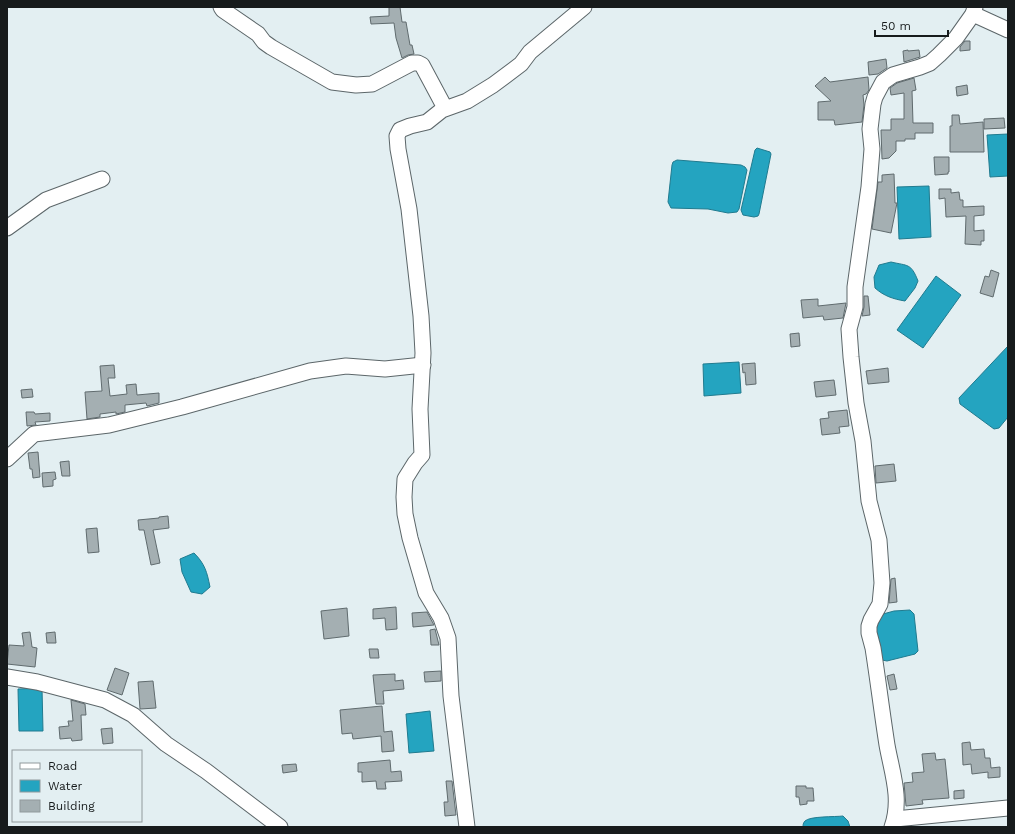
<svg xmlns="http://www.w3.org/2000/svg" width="1015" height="834" viewBox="0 0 1015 834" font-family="'Work Sans',sans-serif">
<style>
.water{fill:#24a4c0;stroke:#207b8f}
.building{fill:#a4afb2;stroke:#606b6e}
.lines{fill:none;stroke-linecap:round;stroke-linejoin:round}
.minor-casing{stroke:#5c6669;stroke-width:17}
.minor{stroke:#fff;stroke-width:15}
</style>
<rect width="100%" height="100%" fill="#e3eff2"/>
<!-- water -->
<g class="water">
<polygon points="1008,134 1008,176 990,177 987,135"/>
<polygon points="757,148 770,152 771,154 759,214 758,216 754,217 743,215 741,210 755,150"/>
<polygon points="677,160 741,165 745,167 747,170 739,209 737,212 728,213 708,209 671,208 668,202 672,165 673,162"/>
<polygon points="929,186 931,237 899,239 897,187"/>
<path d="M891,262C908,266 911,263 918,281L915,288L905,301C893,299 884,296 875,288L874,277L879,265Z"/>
<polygon points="936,276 961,295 923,348 897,330"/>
<polygon points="1008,346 1008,417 999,428 994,429 960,404 959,398"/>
<polygon points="739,362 741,393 704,396 703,364"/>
<path d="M194,553C205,564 207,572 210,587L202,594L191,592L182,572L180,559Z"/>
<polygon points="910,610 914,614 918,651 915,654 887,661 882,660 880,656 874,625 883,614 894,611"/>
<polygon points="42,688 43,731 19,731 18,689"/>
<polygon points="430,711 434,751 409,753 406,714"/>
<path d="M843,816L848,821L850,827H803C803,825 803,823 805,821C810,816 835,817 843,816Z"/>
</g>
<!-- building -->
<g class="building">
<polygon points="389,7 400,7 402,22 406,22 410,45 412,45 414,54 408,55 402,58 396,38 394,23 371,24 370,17 389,16"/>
<polygon points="965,41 970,41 970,50 960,51 960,47"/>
<polygon points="908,50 908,51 919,50 920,57 904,62 903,51"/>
<polygon points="886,59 887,68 878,74 869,75 868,62"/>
<polygon points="825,77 830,82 868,77 869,90 866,94 863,95 864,105 862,122 835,125 834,120 818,120 818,102 831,101 815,86"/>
<polygon points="914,78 916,90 912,91 913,123 933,123 933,133 915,133 915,139 905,139 905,141 896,141 896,151 889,158 882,159 881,130 891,130 891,119 904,119 904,93 891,95 890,88 897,83"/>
<polygon points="967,85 968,94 957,96 956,87"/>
<polygon points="952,115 959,115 960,124 983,122 984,152 950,152 950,126 952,126"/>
<polygon points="1004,118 1005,128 984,129 984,119"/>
<polygon points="934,157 949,157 949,172 948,172 948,174 935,175"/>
<polygon points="894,174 895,203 897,203 891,233 872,229 878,182 882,182 882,175"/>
<polygon points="939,189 951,189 951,193 959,192 960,200 963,200 963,207 984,206 984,215 974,216 974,231 984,230 984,241 981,241 981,245 965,244 966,216 946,217 945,198 939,199"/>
<polygon points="991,270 999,273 993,297 980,293 985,276 989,277"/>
<polygon points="864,296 868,296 870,315 862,316 864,307"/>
<polygon points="818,299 818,306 846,303 843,318 824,320 823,316 803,318 801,300"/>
<polygon points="799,333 800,346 791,347 790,334"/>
<polygon points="755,363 756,384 746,385 745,372 743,373 742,364"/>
<polygon points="114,365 115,378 108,378 110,396 127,394 126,385 136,384 137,395 159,393 159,403 147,406 146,403 125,405 125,412 116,414 116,412 100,414 100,417 87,419 85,392 102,391 100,366"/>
<polygon points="888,368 889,382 868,384 866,371"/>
<polygon points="834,380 836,395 816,397 814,382"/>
<polygon points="32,389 33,397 22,398 21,390"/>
<polygon points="847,410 849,426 839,427 840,433 822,435 820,419 829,418 828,412"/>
<polygon points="26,412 34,412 35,414 50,413 50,421 35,422 36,425 27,426"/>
<polygon points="38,452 40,477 33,478 32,469 30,469 28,453"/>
<polygon points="69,461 70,476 62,476 60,462"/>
<polygon points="894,464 896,481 876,483 875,466"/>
<polygon points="55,472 56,479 53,480 53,486 43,487 42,473"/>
<polygon points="168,516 169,528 153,530 160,563 151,565 144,530 139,530 138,520 159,518 159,517"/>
<polygon points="97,528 99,552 88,553 86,529"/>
<polygon points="895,578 897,602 889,603 891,579"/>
<polygon points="396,607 397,629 386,630 385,618 373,619 373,609"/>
<polygon points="347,608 349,636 324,639 321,611"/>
<polygon points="427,612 434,625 413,627 412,613"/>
<polygon points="435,629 439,645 431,645 430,630"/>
<polygon points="30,632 32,647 37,648 35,667 7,664 9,645 24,646 22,633"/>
<polygon points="55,632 56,643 47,643 46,633"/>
<polygon points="369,649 378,649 379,658 370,658"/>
<polygon points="115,668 129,673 122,695 107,690"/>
<polygon points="441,671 441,681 425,682 424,672"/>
<polygon points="395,674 395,681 403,680 404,689 383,691 384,704 376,704 373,675"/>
<polygon points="894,674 897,689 890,690 887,676"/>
<polygon points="153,681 156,708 140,709 138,682"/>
<polygon points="71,700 85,704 86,715 81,715 82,740 72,741 71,738 60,739 59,727 69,726 68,721 73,721"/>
<polygon points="382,706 384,732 392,731 394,751 382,752 381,736 353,739 352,733 342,734 340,710"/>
<polygon points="112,728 113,743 103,744 101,729"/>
<polygon points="970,742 971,750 984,749 985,758 990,758 991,768 1000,767 1000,777 988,778 988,772 972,774 971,764 963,765 962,743"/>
<polygon points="935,753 936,760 945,759 949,798 922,800 923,804 906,806 904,783 913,782 912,773 924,772 922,754"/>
<polygon points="390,760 391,772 401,771 402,781 385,782 386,789 377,789 376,781 362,782 362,772 358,772 358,763"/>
<polygon points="296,764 297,771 283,773 282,765"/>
<polygon points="446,781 452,781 456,815 445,816 444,802 448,802"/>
<polygon points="796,786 806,786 806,788 813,788 814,801 807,801 807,804 800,805 799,797 796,797"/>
<polygon points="964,790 964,798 954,799 954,791"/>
</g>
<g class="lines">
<defs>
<g id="minor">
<polyline points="221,7 223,10 258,34 264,42 271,47 332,82 356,85 372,84 412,63 418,63 422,65 445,108"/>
<polyline points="973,14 1008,30"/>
<polyline points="7,228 46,200 102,179"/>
<polyline points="7,459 34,434 109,425 182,407 310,371 346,366 385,369 423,365"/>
<polyline points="7,677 37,682 105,700 133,715 166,744 206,771 280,827"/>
<polyline points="895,819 1008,808"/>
<polyline points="467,827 451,696 448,638 441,618 426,593 410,538 405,514 404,497 405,479 415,463 422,455 420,409 423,353 421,316 409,209 398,149 397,136 400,130 410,126 427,122 442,110 467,101 493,85 521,64 530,52 584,7"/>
<path d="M892,827C902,799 892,773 887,745C882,713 878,680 873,648L869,633V626L871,620L880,604L882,583L879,540L869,501L863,441L856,403L851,357L849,329L855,307V287L869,187L872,149L870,129L873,104L875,97L883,82L893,75L920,67L930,63L939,55L956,38L973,14L975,7"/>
</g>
</defs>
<!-- minor casing -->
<use href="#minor" class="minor-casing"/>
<!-- minor -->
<use href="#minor" class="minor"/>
</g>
<!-- border -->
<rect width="1015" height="834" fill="none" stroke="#171b1c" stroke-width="16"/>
<!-- legend -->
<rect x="12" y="750" width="130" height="72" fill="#e3eff2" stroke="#919a9c"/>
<rect x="20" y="763" width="20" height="6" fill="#ffffff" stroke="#919a9c"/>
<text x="48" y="770" font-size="12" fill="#171b1c">Road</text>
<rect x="20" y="780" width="20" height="12" fill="#24a4c0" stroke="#919a9c"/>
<text x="48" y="790" font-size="12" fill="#171b1c">Water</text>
<rect x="20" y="800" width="20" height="12" fill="#a4afb2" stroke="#919a9c"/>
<text x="48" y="810" font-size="12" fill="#171b1c">Building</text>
<!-- scale -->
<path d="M875 30v6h73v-6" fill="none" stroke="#171b1c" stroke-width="2"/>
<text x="881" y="30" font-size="12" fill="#171b1c" stroke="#e3eff2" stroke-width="3" paint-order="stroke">50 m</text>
</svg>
